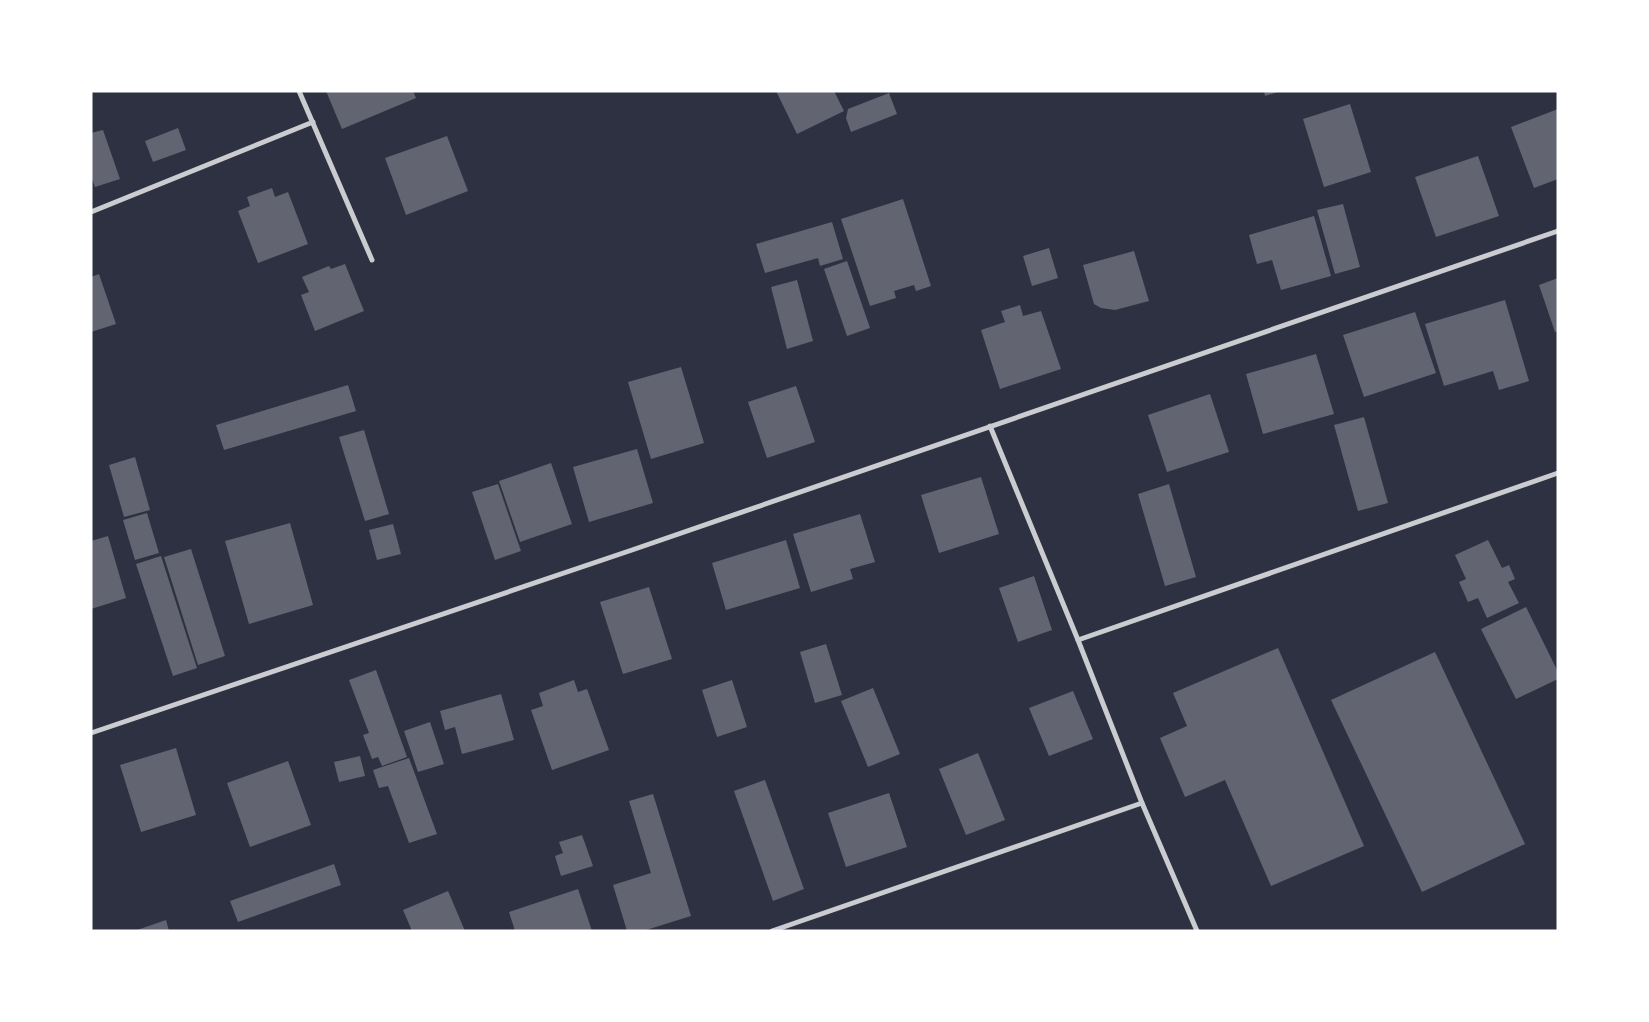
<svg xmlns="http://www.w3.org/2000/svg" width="1649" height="1022" viewBox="0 0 1649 1022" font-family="Inter,sans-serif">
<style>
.building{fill:#626471}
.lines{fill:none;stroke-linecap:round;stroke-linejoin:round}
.minor{stroke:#caccd0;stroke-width:5}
</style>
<rect width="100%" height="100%" fill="#2d3142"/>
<!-- building -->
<g class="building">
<polygon points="326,91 413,91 416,98 342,129"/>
<polygon points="776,91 834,91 844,111 797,134"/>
<polygon points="1264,91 1278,91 1278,92 1265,96"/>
<polygon points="889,93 897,114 851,132 846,118 848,109"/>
<polygon points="1350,104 1371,172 1324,187 1303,119"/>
<polygon points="1558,109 1558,179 1534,188 1511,127"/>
<polygon points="178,128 186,150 153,162 145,141"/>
<polygon points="103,130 120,179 95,187 91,176 91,133"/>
<polygon points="447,136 468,191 406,215 385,158"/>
<polygon points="1478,156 1499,216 1436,237 1415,177"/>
<polygon points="272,188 275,197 288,192 308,244 258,263 238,211 250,206 247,197"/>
<polygon points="903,199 931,286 916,291 914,285 894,291 896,298 870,306 841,219"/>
<polygon points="1343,204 1360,267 1335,274 1317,210"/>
<polygon points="1314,216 1331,276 1281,290 1272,260 1257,264 1249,235"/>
<polygon points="832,222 843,259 820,266 818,258 765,273 756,244"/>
<polygon points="1049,248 1058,278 1032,286 1023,256"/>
<polygon points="1134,251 1149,301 1115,310 1101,308 1094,304 1083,265"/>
<polygon points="847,261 870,328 847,336 824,269"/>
<polygon points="345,264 364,311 315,331 301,295 309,292 302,277 329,266 331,269"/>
<polygon points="99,274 116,324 91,332 91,277"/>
<polygon points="1558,278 1558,331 1555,332 1539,285"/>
<polygon points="797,280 813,341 787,349 771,287"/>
<polygon points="1505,300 1529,381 1499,390 1493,371 1444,386 1425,324"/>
<polygon points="1020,305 1023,316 1041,311 1061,369 1000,389 981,330 1005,322 1001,311"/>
<polygon points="1415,312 1436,373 1364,397 1343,335"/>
<polygon points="1316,354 1334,414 1263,434 1246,374"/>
<polygon points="681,367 704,443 651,459 628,382"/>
<polygon points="348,385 356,411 224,450 216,425"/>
<polygon points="796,386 815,442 767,458 748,402"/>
<polygon points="1210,394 1229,452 1167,472 1148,415"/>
<polygon points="1364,417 1388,503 1358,511 1334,425"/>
<polygon points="364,430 389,514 365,521 339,437"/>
<polygon points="637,449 653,503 589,522 573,467"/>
<polygon points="135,457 150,510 124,517 109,465"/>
<polygon points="551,463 572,524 520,542 499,481"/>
<polygon points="981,477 999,534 939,553 921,495"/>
<polygon points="498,484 521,551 495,560 472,492"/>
<polygon points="1169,484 1196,577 1165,586 1138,494"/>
<polygon points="147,513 159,553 135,560 123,520"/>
<polygon points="860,514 875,562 850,569 853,579 811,592 793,534"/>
<polygon points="290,523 313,605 249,624 225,541"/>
<polygon points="393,524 401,554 377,560 369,530"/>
<polygon points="108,536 126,598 91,609 91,541"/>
<polygon points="786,540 800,588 726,610 712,563"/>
<polygon points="1488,540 1502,568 1509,565 1515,579 1508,582 1519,603 1487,618 1478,598 1468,602 1459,582 1466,579 1455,555"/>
<polygon points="191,549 225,656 198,665 164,557"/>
<polygon points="161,556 197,668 173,676 136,564"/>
<polygon points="1034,576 1052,630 1018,642 999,588"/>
<polygon points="649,587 672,659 623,674 600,602"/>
<polygon points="1526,607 1558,672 1558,679 1516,699 1481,629"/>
<polygon points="826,644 842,695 815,703 800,652"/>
<polygon points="1278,648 1364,846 1271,886 1225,780 1185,797 1160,738 1187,726 1173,693"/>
<polygon points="1435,652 1525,844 1422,892 1331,700"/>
<polygon points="376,670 407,757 382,766 378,757 372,759 363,735 369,733 349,680"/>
<polygon points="574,680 578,692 587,689 609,750 552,770 531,710 543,706 539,693"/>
<polygon points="732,680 747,727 717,737 702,690"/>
<polygon points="873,688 900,754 868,767 841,701"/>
<polygon points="1073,691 1093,739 1049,756 1029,708"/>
<polygon points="501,694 514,740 462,754 455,727 445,730 440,711"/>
<polygon points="430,722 444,764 418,772 404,731"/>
<polygon points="176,748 196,815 141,832 120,765"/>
<polygon points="978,753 1005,820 966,835 939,769"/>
<polygon points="360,756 365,776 339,782 334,762"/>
<polygon points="409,758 437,834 409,843 388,786 379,788 373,770"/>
<polygon points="288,761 311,825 250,847 227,783"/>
<polygon points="765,780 804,889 773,901 734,791"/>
<polygon points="889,793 907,847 846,867 828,813"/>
<polygon points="653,794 691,916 643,931 627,931 613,885 651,873 629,801"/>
<polygon points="582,835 593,866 561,876 555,856 563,853 559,842"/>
<polygon points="334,864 341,885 238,922 230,901"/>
<polygon points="578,889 592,931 515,931 509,912"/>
<polygon points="448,891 465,931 412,931 403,910"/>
<polygon points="166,920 169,931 137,931 137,930"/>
</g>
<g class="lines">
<!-- minor -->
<g class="minor">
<polyline points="299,91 372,260"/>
<polyline points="91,212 313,122"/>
<polyline points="990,426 1078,640 1142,803 1197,931"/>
<polyline points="1078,640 1558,473"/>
<polyline points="91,733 632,550 1558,231"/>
<polyline points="772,931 1142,803"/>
</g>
</g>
<!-- border -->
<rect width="1649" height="1022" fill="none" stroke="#ffffff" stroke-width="185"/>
</svg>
